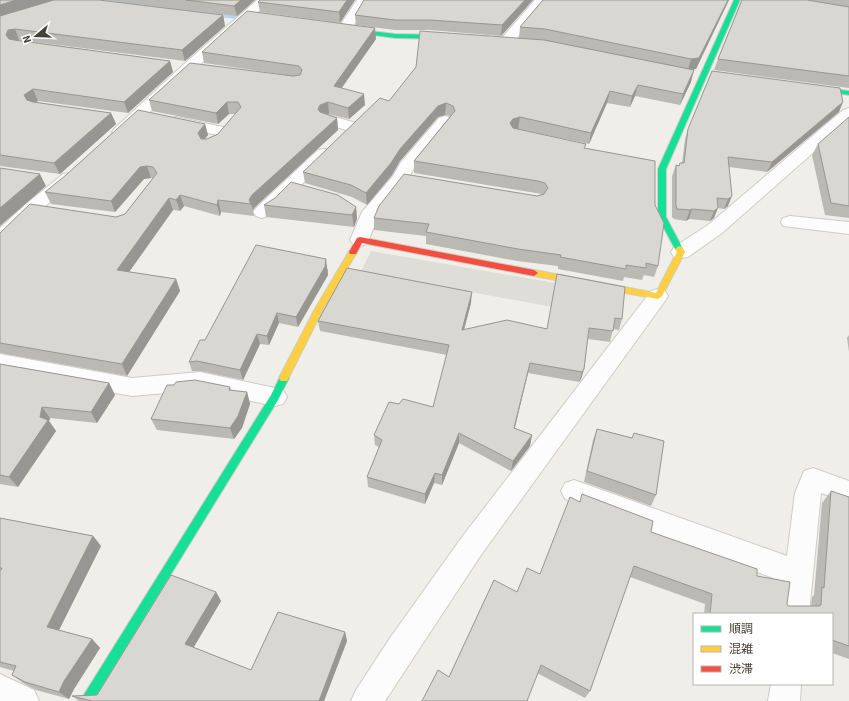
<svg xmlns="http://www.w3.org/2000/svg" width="849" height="701" viewBox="0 0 849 701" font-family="'Source Sans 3','Noto Sans JP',sans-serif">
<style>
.parking{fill:#dfddd8}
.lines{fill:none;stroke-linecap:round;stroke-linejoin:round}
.stream{fill:#b7d3f0;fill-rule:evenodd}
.street-casing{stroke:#ceccc6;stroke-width:2}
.fast-casing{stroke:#d0ccbf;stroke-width:2}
.slow-casing{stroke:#d0ccbf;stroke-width:2}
.jam-casing{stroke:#d0ccbf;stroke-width:2}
.street{fill:#fdfcfc;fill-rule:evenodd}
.fast{fill:#16e098;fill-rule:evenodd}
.slow{fill:#ffcf43;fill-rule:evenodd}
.jam{fill:#f24e42;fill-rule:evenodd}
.wall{fill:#bbb9b4}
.shaded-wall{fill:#989692}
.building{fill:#d9d7d1;stroke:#989692}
</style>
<rect width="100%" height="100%" fill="#f0eee8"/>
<!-- parking -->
<polygon class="parking" points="371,251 584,288 580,312 361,272"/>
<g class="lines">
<!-- stream -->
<polygon class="stream" points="101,0 117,0 236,15 239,17 236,19 104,2"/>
<defs>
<g id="street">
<polygon points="257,0 271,0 193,71 126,135 120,137 114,135 112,132 114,129 183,65"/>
<polygon points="357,0 369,0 349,33 339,33 337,30"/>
<polygon points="535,0 548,0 511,45 506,46 501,45 499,42 501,39"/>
<polygon points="849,108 849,121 722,233 688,257 681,258 674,257 671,252 674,247 708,225 843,110"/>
<polygon points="329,115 359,124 361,127 359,130 353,132 323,123 321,120 323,117"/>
<polygon points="445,116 451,118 453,121 414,168 406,182 378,217 367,244 360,246 353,244 350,240 362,212 393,176 401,162 439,118"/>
<polygon points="176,117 228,128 230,131 228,134 222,136 170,125 168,122 170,119"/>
<polygon points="324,149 330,150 332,154 330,158 268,216 262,218 256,216 253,212 256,208 318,150"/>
<polygon points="69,173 75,174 78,178 75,182 38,212 7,243 0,245 0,228 26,204 63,174"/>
<polygon points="790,216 849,222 849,234 783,226 781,222 783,218"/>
<polygon points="658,289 665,291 668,296 665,301 481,555 385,701 351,701 356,690 390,638 462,537 651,291"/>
<polygon points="0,354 132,378 200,372 275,388 283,390 287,397 283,404 275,406 200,390 132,396 0,372"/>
<polygon points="813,468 849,481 849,503 821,493 809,614 779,614 784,582 565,499 561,491 565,483 574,480 787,556 795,493 804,471"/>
<polygon points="0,674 34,690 39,701 0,701"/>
<polygon points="771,684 801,684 800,701 768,701"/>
</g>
<g id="fast">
<polygon points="734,0 740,0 666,169 666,217 683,249 679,252 675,249 658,217 658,169"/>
<polygon points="346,28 395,34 449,35 452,37 449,39 395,38 344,31 344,29"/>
<polygon points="811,86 849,91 849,95 809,89 809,87"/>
<polygon points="284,374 287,375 289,378 278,400 93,701 80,701 271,395 281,375"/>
</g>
<g id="slow">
<polygon points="679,246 682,247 685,252 662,296 658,299 534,276 530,273 534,270 656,293 677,252 675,249"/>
<polygon points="353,249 357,252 323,309 287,381 281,381 279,378 315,309 350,250"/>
</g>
<polygon id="jam" points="360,237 534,270 538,273 534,276 362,243 356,254 350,254 349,252 357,238"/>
</defs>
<!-- street casing -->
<use href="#street" class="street-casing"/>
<!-- fast casing -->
<use href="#fast" class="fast-casing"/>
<!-- slow casing -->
<use href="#slow" class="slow-casing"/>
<!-- jam casing -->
<use href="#jam" class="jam-casing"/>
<!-- street -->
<use href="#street" class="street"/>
<!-- fast -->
<use href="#fast" class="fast"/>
<!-- slow -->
<use href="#slow" class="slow"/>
<!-- jam -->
<use href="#jam" class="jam"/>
</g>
<!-- wall -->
<g class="wall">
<polygon points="0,0 223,15 225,26 185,61 19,40 17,40 170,61 173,72 128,113 38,101 35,102 111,113 116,124 60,174 0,166"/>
<polygon points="105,0 255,0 237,16"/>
<polygon points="260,0 355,0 340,23 260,12 258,2"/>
<polygon points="364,0 533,0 501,36 430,30 395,30 356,25 355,15"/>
<polygon points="543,0 729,0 696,69 691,70 691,82 680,105 635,96 630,107 607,103 589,144 518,129 517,129 585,148 655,205 658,266 654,277 644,275 642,280 624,277 623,281 558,269 558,266 517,261 426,244 426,236 374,230 374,218 537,196 542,194 536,193 414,173 414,161 450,116 445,115 438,117 400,161 392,175 367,205 352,197 305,183 303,172 389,101 519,38 520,27"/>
<polygon points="742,0 849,0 849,88 714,70 718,59"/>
<polygon points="376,39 342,88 365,105 349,119 329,114 327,115 337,118 338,130 255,207 253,210 254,216 221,212 220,216 184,206 180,211 173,210 129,272 176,279 180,291 127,376 0,353 0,233 116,217 125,214 153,178 151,178 144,179 115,212 51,204 45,192 205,124 208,135 205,139 207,139 218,134 236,114 229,114 218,124 152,111 149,100 286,75 204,63 202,52"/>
<polygon points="839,112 767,172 729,167 728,206 724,209 717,208 714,218 710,221 689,219 686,221 674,219 672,217 672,176 676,165 678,166 680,163 682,163 685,139 688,129"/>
<polygon points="849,118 849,218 825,215 812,155 818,144"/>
<polygon points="264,205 356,207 357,219 354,227 266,217"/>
<polygon points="328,269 328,275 298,327 279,323 269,345 260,344 243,380 200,371 192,371 189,362 205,340"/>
<polygon points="557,274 622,319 619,330 613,329 610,342 588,339 584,369 581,379 579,382 528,373 515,428 532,435 530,446 511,471 459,443 442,485 434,483 425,504 368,487 367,477 379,447 375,445 374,435 399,404 433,407 447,355 320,331 318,321 471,303 464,330 547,329"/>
<polygon points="849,335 849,352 847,338"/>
<polygon points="0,364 109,383 115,395 97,423 50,418 49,421 56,431 18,487 0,484"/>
<polygon points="230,387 232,391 247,392 250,404 242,428 234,439 157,430 151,419"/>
<polygon points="597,429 632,438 656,495 651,506 584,482 593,440"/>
<polygon points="831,491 849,497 849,659 832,653 832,614 704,614 705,604 630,577 590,691 585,698 537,673 449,677 517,592 540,574 580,501 582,494 651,532 757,576 788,606 811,606 812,597 814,595 822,503"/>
<polygon points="0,518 93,536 101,546 59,630 92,639 100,648 74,689 69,699 36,690 23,683 12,675 14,671 0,667"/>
<polygon points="216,592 221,601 193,647 251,670 345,632 347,641 324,701 79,701 72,696 97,695"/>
</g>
<!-- shaded-wall -->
<g class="shaded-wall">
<polygon points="16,0 55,0 0,16 0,5"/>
<polygon points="241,0 255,0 237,16 234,6"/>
<polygon points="347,0 355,0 340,23 339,12"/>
<polygon points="525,0 533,0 501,36 502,25"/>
<polygon points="728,0 729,0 696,69 688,70 691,59"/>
<polygon points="223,15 225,26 185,61 182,50"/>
<polygon points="375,28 376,39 335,97 334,86"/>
<polygon points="15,29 19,40 13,41 11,46 6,35 8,30"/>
<polygon points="170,61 173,72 128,113 124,102"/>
<polygon points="694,70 691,82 680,105 683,94"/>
<polygon points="638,85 635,96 630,107 632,96"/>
<polygon points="33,89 38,101 29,106 24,95"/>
<polygon points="610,91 607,103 589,144 591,133"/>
<polygon points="364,94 365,105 349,119 348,108"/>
<polygon points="227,102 229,114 218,124 216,113"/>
<polygon points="328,102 329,114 322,116 318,109 320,105"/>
<polygon points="843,102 839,112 767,172 772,162"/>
<polygon points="446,103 445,115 438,117 400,161 392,175 367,205 366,193 400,149 438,106"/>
<polygon points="111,113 116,124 60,174 54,163"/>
<polygon points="520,117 518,129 512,131 510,123 513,119"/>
<polygon points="337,118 338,130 255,207 253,210 251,204 249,200 252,195"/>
<polygon points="205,124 208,135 201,144 198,133"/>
<polygon points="147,166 151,178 144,179 115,212 111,201 140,167"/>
<polygon points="40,174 46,186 0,226 0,208"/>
<polygon points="180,195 184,206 180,211 176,200"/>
<polygon points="732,196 728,206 724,209 728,199"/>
<polygon points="169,198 173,210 122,282 117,270"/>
<polygon points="218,200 221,212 220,216 217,205"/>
<polygon points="356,207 357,219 354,227 352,215"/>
<polygon points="718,208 714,218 710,221 714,211"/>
<polygon points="692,209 689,219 686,221 690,210"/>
<polygon points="326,259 328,275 298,327 296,317 325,265"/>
<polygon points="176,279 180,291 127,376 122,364"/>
<polygon points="472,292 471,303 461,341 462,330"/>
<polygon points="277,313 279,323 269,345 267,336"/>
<polygon points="257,334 260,344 243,380 240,370"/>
<polygon points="530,363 528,373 512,438 514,428"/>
<polygon points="584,369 581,379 579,382 582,372"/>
<polygon points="109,383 115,395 97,423 91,412"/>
<polygon points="247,392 250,404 242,428 234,439 230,428"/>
<polygon points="42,407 50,418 49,421 56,431 18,487 9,477 40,417"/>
<polygon points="459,433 459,443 442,485 442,475"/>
<polygon points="532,435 530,446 511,471 513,461"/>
<polygon points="435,473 434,483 425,504 425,494"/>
<polygon points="93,536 101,546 56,636 47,627"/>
<polygon points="216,592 221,601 191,652 185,644"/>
<polygon points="345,632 347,641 324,701 319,701"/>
<polygon points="92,639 100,648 74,689 69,699 59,692 64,681"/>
</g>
<!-- building -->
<g class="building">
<polygon points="0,0 16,0 0,5"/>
<polygon points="54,0 99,0 223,15 182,50 15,29 8,30 6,35 9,39 14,40 170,61 124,102 33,89 24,95 27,100 33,102 111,113 54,163 0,155 0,16"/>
<polygon points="186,0 241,0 234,6"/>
<polygon points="260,0 347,0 339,12 258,2"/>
<polygon points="364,0 525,0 502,25 430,20 395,20 355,15"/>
<polygon points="543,0 728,0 699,58 691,59 545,29 520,27"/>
<polygon points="742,0 807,0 849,7 849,76 718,59"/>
<polygon points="247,11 375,28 334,86 364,94 348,108 328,102 320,105 318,109 320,112 337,118 252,195 249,200 251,204 218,200 217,205 180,195 176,200 169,198 117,270 176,279 122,364 0,343 0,233 1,232 30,204 116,217 125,214 157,173 153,167 147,166 140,167 111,201 45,192 66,175 138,110 205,124 198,133 201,139 207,139 218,134 241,107 238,102 227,102 216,113 149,100 190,63 293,76 300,75 302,70 299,66 202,52"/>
<polygon points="420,31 544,40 694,70 683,94 638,85 632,96 610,91 591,133 520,117 513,119 510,123 513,128 586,144 584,148 655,161 655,205 664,223 658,266 646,263 646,268 626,265 626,269 560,257 561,255 518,249 426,232 429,224 374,218 379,206 404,174 537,196 544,194 548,188 545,183 538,181 414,161 455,111 453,106 446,103 438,106 400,149 391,163 366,193 351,185 303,172 380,98 389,101 416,67"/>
<polygon points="712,71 840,88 843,102 772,162 728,157 732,196 728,199 717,198 718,208 714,211 692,209 690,210 677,209 676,206 676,165 679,166 680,163 684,163 688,129"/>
<polygon points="849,117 849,206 831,203 818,144"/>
<polygon points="0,168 40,174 0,208"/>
<polygon points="291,182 338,195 356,207 352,215 264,205 275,198"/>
<polygon points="256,245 326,259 325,265 326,265 296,317 277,313 267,336 257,334 240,370 197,361 189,362 200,340 205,340"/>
<polygon points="347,268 472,292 462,330 507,320 547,329 557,274 625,287 622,319 615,318 613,331 589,328 584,369 582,372 530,363 514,428 532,435 513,461 459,433 442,475 435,473 425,494 367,477 382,440 374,435 389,402 399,404 403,399 433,407 449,345 318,321"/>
<polygon points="0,364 109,383 91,412 42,407 40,417 48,420 9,477 0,475"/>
<polygon points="195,380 230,387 229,390 247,392 238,416 230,428 151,419 167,385 174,385 176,382"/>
<polygon points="597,429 632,438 634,433 664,441 656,495 587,471"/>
<polygon points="831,491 849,497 849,646 832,640 832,614 710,614 712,594 634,566 590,691 541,665 527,701 422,701 438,670 449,677 494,580 517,592 527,568 540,574 570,497 580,502 582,494 653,521 651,532 757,569 757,576 790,582 787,604 788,606 819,606 821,605 822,587 824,588"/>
<polygon points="0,518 93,536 47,627 92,639 64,681 59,692 25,682 12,675 16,666 0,662 0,571 2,568 0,568"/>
<polygon points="171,575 216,592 185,644 251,670 278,612 345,632 319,701 92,701 72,696 97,695"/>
</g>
<!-- legend -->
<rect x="693" y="613" width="140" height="72" fill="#ffffff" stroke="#b5b3ae"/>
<rect x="701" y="626" width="20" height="6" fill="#16e098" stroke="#b5b3ae"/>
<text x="729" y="633" font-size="12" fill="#464134">順調</text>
<rect x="701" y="646" width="20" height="6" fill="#ffcf43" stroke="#b5b3ae"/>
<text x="729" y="653" font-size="12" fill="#464134">混雑</text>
<rect x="701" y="666" width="20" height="6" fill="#f24e42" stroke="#b5b3ae"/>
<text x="729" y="673" font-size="12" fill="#464134">渋滞</text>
<!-- north arrow -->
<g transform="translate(36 36) rotate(251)" stroke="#ffffff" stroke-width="3" paint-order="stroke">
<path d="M0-3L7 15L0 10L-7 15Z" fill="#464134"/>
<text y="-6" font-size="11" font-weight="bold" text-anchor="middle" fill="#464134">N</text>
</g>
</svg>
